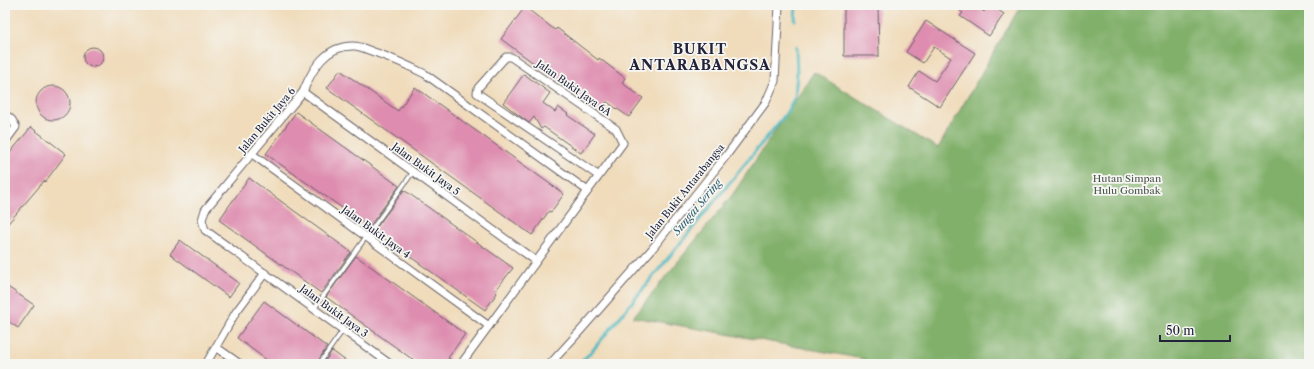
<svg xmlns="http://www.w3.org/2000/svg" width="1314" height="369" viewBox="0 0 1314 369" font-family="'Libre Caslon Text',serif">
<style>
.forest{fill:#81b06a;stroke:#526952}
.lines{fill:none;stroke-linecap:round;stroke-linejoin:round}
.stream{stroke:#48b7c1;stroke-width:3}
.building{fill:#de8caf}
.lane-casing{stroke:#6a6368;stroke-width:5.5}
.street-casing{stroke:#6a6368;stroke-width:9}
.lane{stroke:#fff;stroke-width:3.5}
.street{stroke:#fff;stroke-width:7}
.labels{text-anchor:middle;dominant-baseline:central;stroke-width:3.5;stroke-linejoin:round;paint-order:stroke}
.street-label{font-size:10px;fill:#22223b;stroke:#f6f6f2}
.park-label{font-size:10px;fill:#48554e;stroke:#f6f6f2}
.water-label{font-size:11px;font-style:italic;fill:#315e71;stroke:#f6f6f2}
.district-label{font-size:14px;font-weight:bold;letter-spacing:1px;fill:#22223b;stroke:#f6f6f2}
</style>
<rect width="100%" height="100%" fill="#f6f6f2"/>
<filter id="ink" filterUnits="userSpaceOnUse"><feTurbulence type="fractalNoise" baseFrequency=".025" numOctaves="2"/><feDisplacementMap in="SourceGraphic" scale="8" xChannelSelector="R" yChannelSelector="G"/><feConvolveMatrix kernelMatrix="1 2 1 2 8 2 1 2 1" color-interpolation-filters="sRGB"/></filter>
<filter id="wash" filterUnits="userSpaceOnUse"><feTurbulence type="fractalNoise" baseFrequency=".012" numOctaves="4" result="noise"/><feDisplacementMap in="SourceGraphic" scale="16" xChannelSelector="R" yChannelSelector="G"/><feGaussianBlur stdDeviation="0.9" result="paint"/><feColorMatrix in="noise" values="0 0 0 0 0 0 0 0 0 0 0 0 0 0 0 0 0 1.4 0 .05"/><feComposite in="paint" operator="in"/></filter>
<g filter="url(#wash)">
<rect width="100%" height="100%" fill="#f0dcbb"/>
<!-- forest -->
<polygon class="forest" points="1021,5 1309,5 1309,364 864,364 864,359 633,317 733,194 814,72 938,148"/>
<g class="lines">
<!-- stream -->
<g class="stream">
<polyline points="795,20 796,5"/>
<polyline points="579,364 593,350 785,115 795,97 797,73 796,47"/>
</g>
</g>
<g id="blocks">
<!-- building -->
<g class="building">
<polygon points="844,5 878,5 879,56 844,56"/>
<polygon points="962,5 973,5 984,12 988,5 990,5 1004,14 989,36 960,16 963,13 959,10"/>
<polygon points="525,7 555,30 557,28 598,60 599,58 625,78 622,83 643,98 629,117 607,102 600,112 501,39"/>
<polygon points="926,21 975,53 940,107 909,87 919,71 935,81 951,58 934,47 923,63 906,52"/>
<circle cx="93" cy="57" r="10"/>
<polygon points="340,70 398,111 415,87 564,194 551,212 549,211 532,235 327,88"/>
<polygon points="524,74 550,93 543,103 555,112 558,107 568,114 567,115 595,134 581,153 544,127 541,129 534,117 529,123 503,103"/>
<circle cx="53" cy="103" r="17"/>
<polygon points="296,112 399,186 369,227 266,154"/>
<polygon points="31,127 66,154 45,182 44,181 5,227 5,159"/>
<polygon points="249,178 351,252 321,293 219,220"/>
<polygon points="404,190 513,268 495,291 497,293 485,310 374,231"/>
<polygon points="180,240 239,283 229,297 170,254"/>
<polygon points="356,256 465,334 448,358 450,359 446,364 419,364 326,297"/>
<polygon points="5,285 34,305 18,328 5,319"/>
<polygon points="264,301 327,347 316,364 272,364 237,338"/>
<polygon points="332,351 335,353 350,364 323,364"/>
</g>
</g>
</g>
<g filter="url(#ink)">
<use href="#blocks" fill-opacity="0" stroke="#6a6368" stroke-width="1"/>
<g class="lines">
<defs>
<g id="lane">
<polyline points="314,309 413,172"/>
<polyline points="319,364 343,330"/>
</g>
<g id="street">
<polyline points="303,92 536,261"/>
<polyline points="5,114 12,120 16,127 5,142"/>
<polyline points="252,154 489,326"/>
<polyline points="216,347 240,364"/>
<polyline points="206,364 236,312 265,273"/>
<path d="M390,364L205,230L202,220L205,210L303,92C312,69 326,45 354,46C361,46 370,51 377,53C394,59 409,66 425,74L588,191"/>
<polyline points="461,364 623,143 616,129 511,57 506,57 503,60 478,88 477,93 599,176"/>
<polyline points="550,364 581,330 652,249 726,156 766,102 775,81 779,5"/>
</g>
</defs>
<!-- lane casing -->
<use href="#lane" class="lane-casing"/>
<!-- street casing -->
<use href="#street" class="street-casing"/>
<!-- lane -->
<use href="#lane" class="lane"/>
<!-- street -->
<use href="#street" class="street"/>
</g>
</g>
<g class="labels">
<!-- street labels -->
<g class="street-label">
<text transform="translate(574 88) rotate(35)">Jalan Bukit Jaya 6A</text>
<text transform="translate(267 120) rotate(-50)">Jalan Bukit Jaya 6</text>
<text transform="translate(426 169) rotate(36)">Jalan Bukit Jaya 5</text>
<text transform="translate(685 191) rotate(-51)">Jalan Bukit Antarabangsa</text>
<text transform="translate(376 232) rotate(36)">Jalan Bukit Jaya 4</text>
<text transform="translate(334 311) rotate(36)">Jalan Bukit Jaya 3</text>
</g>
<!-- park labels -->
<g class="park-label">
<text x="1127" y="178">Hutan Simpan<tspan x="1127" dy="12">Hulu Gombak</tspan></text>
</g>
<!-- water labels -->
<g class="water-label">
<text transform="translate(697 207) rotate(-50)">Sungai Sering</text>
</g>
<!-- district labels -->
<g class="district-label">
<text x="700" y="49">BUKIT<tspan x="700" dy="16">ANTARABANGSA</tspan></text>
</g>
</g>
<!-- margin -->
<rect width="1314" height="369" fill="none" stroke="#f6f6f2" stroke-width="20"/>
<!-- scale -->
<path d="M1160 335v6h70v-6" fill="none" stroke="#22223b" stroke-width="2"/>
<text x="1166" y="335" font-size="12" fill="#22223b" stroke="#f6f6f2" stroke-width="3" paint-order="stroke">50 m</text>
</svg>
